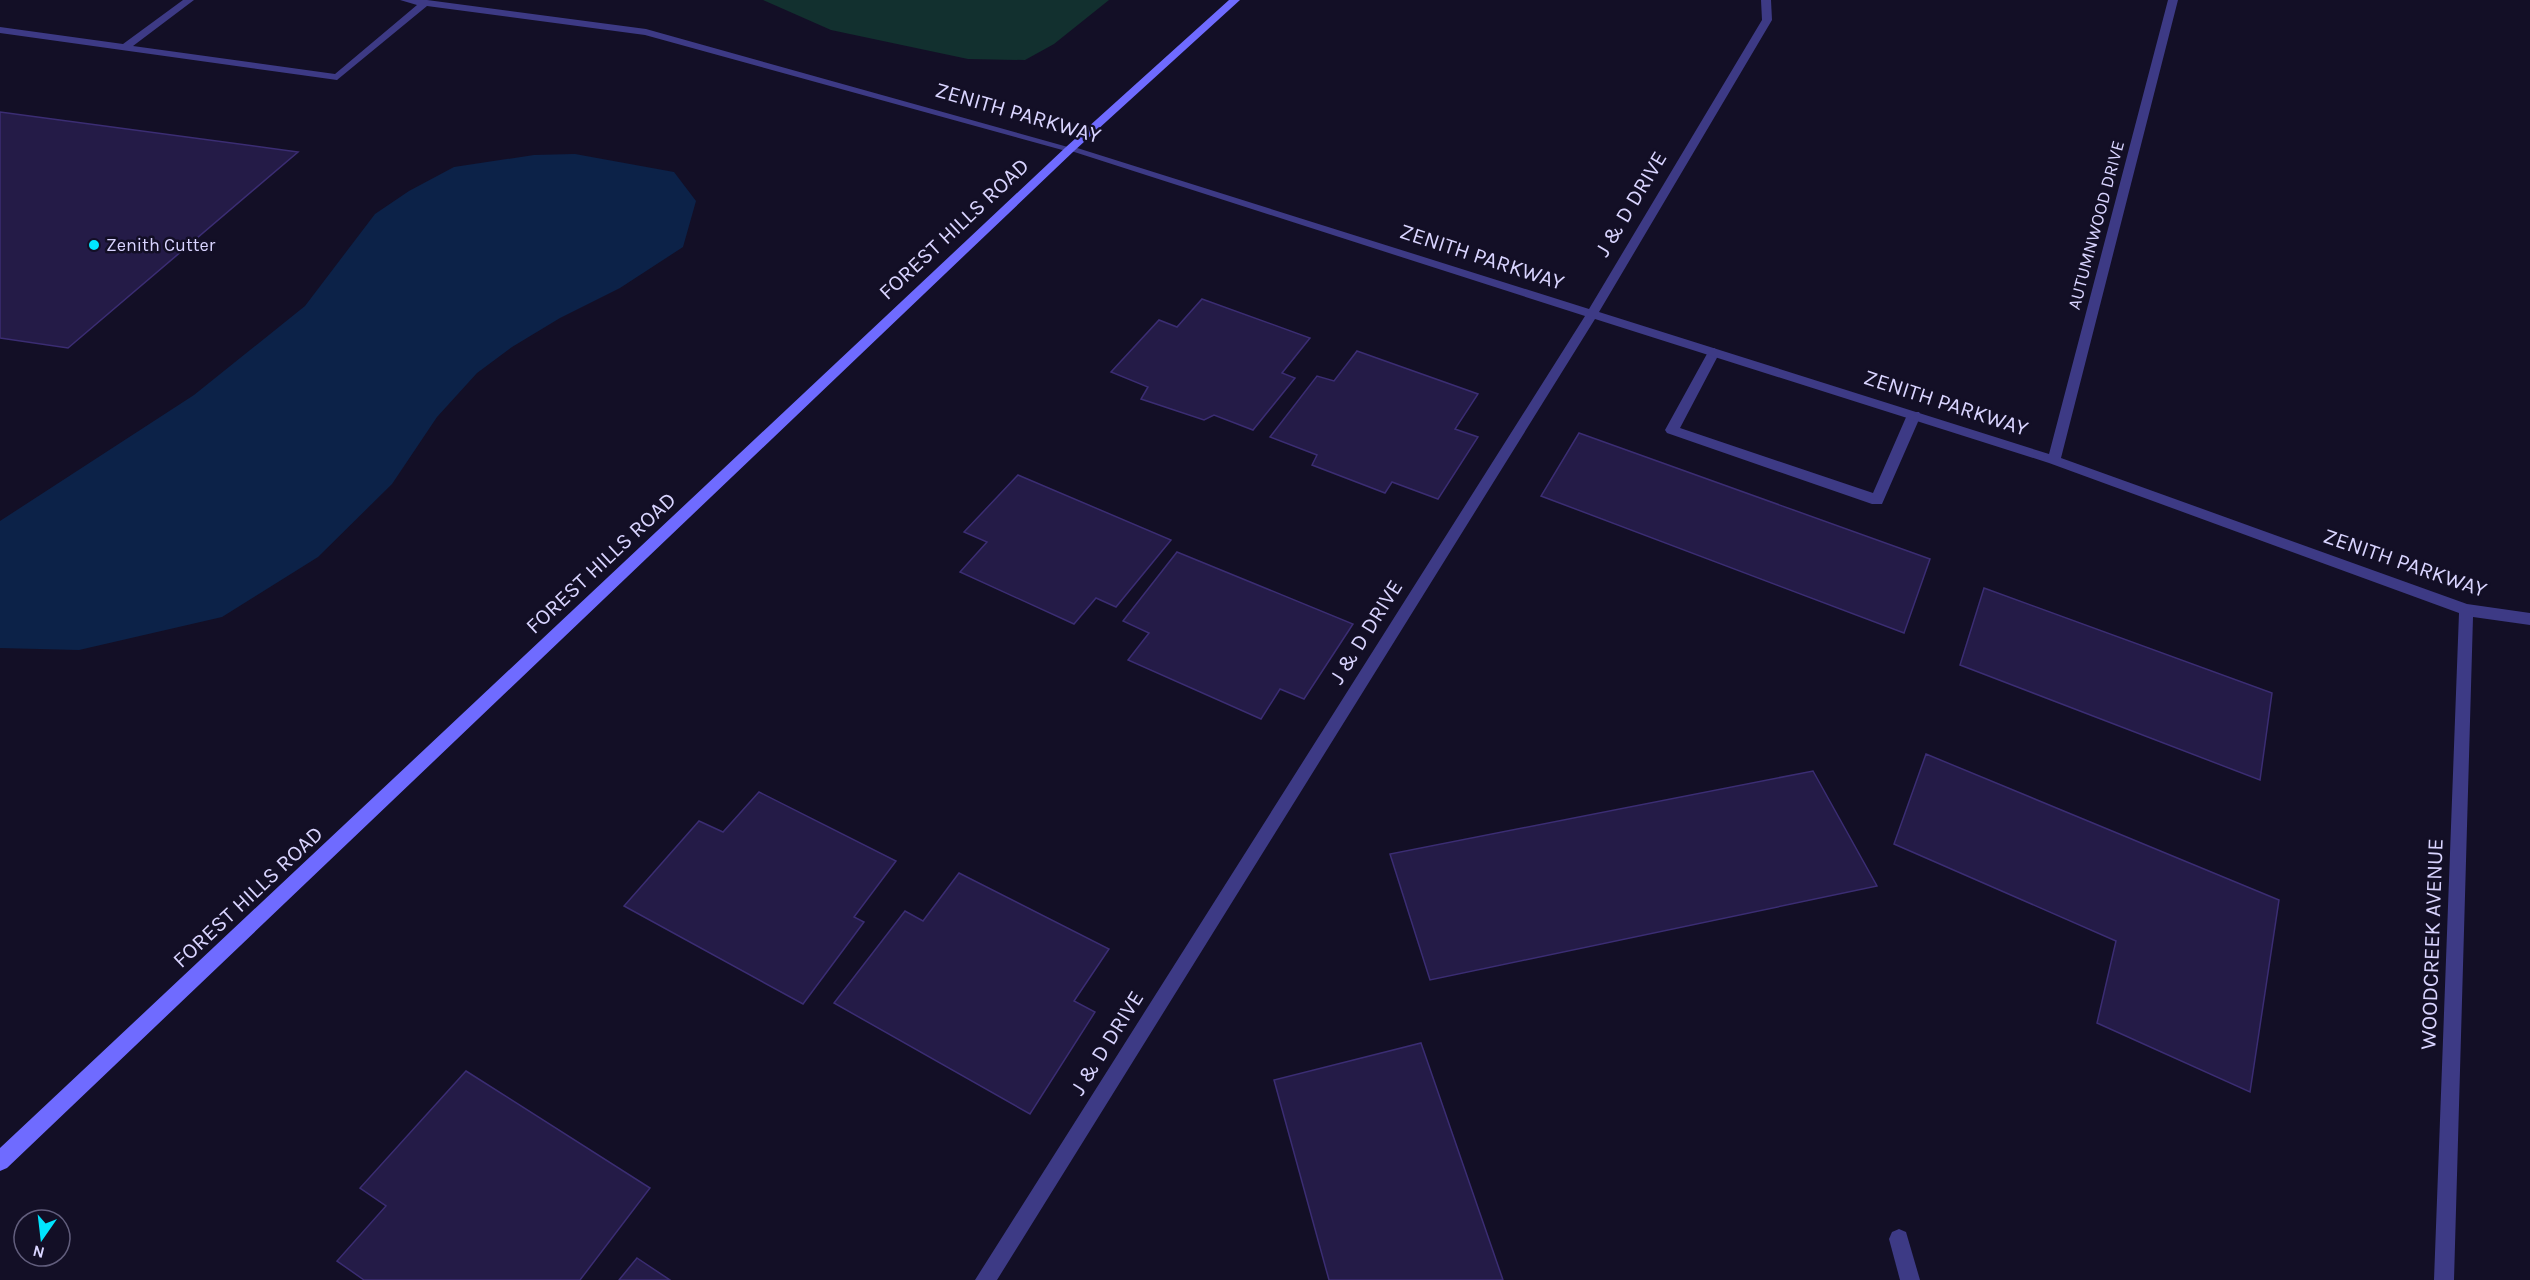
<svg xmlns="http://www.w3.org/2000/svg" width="2530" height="1280" viewBox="0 0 2530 1280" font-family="Karla,sans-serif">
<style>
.green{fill:#12302f}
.water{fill:#0c2248}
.building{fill:#241b47;stroke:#3b2d73;stroke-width:1.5}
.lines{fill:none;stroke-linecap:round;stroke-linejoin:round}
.lane{fill:#3d3a85;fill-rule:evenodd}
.street{fill:#3d3a85;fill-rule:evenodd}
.secondary{fill:#6f6bff;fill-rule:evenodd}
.poi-dot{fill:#00e5ff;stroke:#130f26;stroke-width:2}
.labels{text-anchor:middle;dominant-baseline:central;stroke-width:5;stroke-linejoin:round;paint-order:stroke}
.far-street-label{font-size:18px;fill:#d9d4ff;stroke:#130f26}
.far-poi-label{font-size:18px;fill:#d9d4ff;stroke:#130f26;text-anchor:start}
.street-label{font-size:22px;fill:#d9d4ff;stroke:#130f26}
</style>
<rect width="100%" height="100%" fill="#130f26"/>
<!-- green -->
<polygon class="green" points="763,0 1109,0 1054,44 1025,60 968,59 831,30"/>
<!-- water -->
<polygon class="water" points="575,154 674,172 696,201 683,247 620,288 560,318 512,347 477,373 437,417 392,484 318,557 222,617 79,650 0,648 0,521 194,395 305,306 375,214 409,191 454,167 534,155"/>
<!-- building -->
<g class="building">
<polygon points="0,112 298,152 68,348 0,338"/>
<polygon points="1202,299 1310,338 1282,373 1295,378 1253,430 1214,415 1204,420 1141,399 1148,387 1111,372 1159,320 1177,327"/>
<polygon points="1357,351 1478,394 1455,429 1478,437 1438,499 1392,482 1385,493 1312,465 1317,455 1270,437 1317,376 1334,381"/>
<polygon points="1579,433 1930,559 1904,633 1541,496"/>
<polygon points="1018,475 1171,540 1116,607 1096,598 1074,624 960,572 987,542 964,532"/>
<polygon points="1177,552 1353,624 1304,699 1280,689 1261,719 1128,660 1149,633 1123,621"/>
<polygon points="1984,588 2272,693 2260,780 1960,665"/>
<polygon points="1926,754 2279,900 2250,1092 2097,1023 2116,941 1894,844"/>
<polygon points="1813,771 1877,886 1430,980 1390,854"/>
<polygon points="759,792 896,861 854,917 864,922 803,1004 624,906 699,821 723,832"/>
<polygon points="959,873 1109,949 1074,1001 1095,1012 1030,1114 834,1003 905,911 923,921"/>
<polygon points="1421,1043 1503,1280 1329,1280 1274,1080"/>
<polygon points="466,1071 650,1188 580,1280 364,1280 337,1261 386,1206 360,1188"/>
<polygon points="637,1258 670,1280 619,1280"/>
</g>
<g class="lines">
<!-- lane -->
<g class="lane">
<polygon points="183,0 194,0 133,46 335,74 417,5 400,0 427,0 646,29 1075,149 1066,151 645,35 427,6 337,80 0,33 0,27 123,44"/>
<polygon points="1714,348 1720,352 1680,428 1873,493 1907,415 1909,412 1919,412 1921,415 1882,504 1872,504 1667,433 1665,430 1708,352"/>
</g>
<!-- street -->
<g class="street">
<polygon points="1761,0 1771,0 1772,20 1599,312 2049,454 2168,0 2178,0 2061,458 2467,604 2530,613 2530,625 2473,617 2454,1280 2434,1280 2459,613 2049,463 1595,319 997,1280 975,1280 1585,316 1065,149 1074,147 1589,309 1762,20"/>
<polygon points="1899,1229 1906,1232 1920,1280 1900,1280 1889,1239 1892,1232"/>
</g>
<!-- secondary -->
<polygon class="secondary" points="1229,0 1240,0 1074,151 7,1168 0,1171 0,1148 1066,147"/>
</g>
<!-- markers -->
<circle class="poi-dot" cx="94" cy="245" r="6"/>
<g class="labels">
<!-- far-street labels -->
<g class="far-street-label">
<text transform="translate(2096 225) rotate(-75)">AUTUMNWOOD DRIVE</text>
</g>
<!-- far-poi labels -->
<g class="far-poi-label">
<text x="106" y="245">Zenith Cutter</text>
</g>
<!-- street labels -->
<g class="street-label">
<text transform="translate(1018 113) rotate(16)">ZENITH PARKWAY</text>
<text transform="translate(1631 204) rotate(-59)">J &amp; D DRIVE</text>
<text transform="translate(954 229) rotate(-43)">FOREST HILLS ROAD</text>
<text transform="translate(1482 257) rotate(18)">ZENITH PARKWAY</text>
<text transform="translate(1946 403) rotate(18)">ZENITH PARKWAY</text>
<text transform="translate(601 563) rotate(-43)">FOREST HILLS ROAD</text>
<text transform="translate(2405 563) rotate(19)">ZENITH PARKWAY</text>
<text transform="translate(1366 632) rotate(-58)">J &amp; D DRIVE</text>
<text transform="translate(248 897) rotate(-43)">FOREST HILLS ROAD</text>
<text transform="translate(2432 944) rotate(-88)">WOODCREEK AVENUE</text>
<text transform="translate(1107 1043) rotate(-58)">J &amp; D DRIVE</text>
</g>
</g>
<!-- north arrow -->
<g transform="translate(42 1238) rotate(194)"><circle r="28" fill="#130f26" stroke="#625e7d" stroke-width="1.5"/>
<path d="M0-4.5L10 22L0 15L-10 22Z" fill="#00e5ff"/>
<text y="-9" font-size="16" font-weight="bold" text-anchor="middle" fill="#d9d4ff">N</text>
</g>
</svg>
